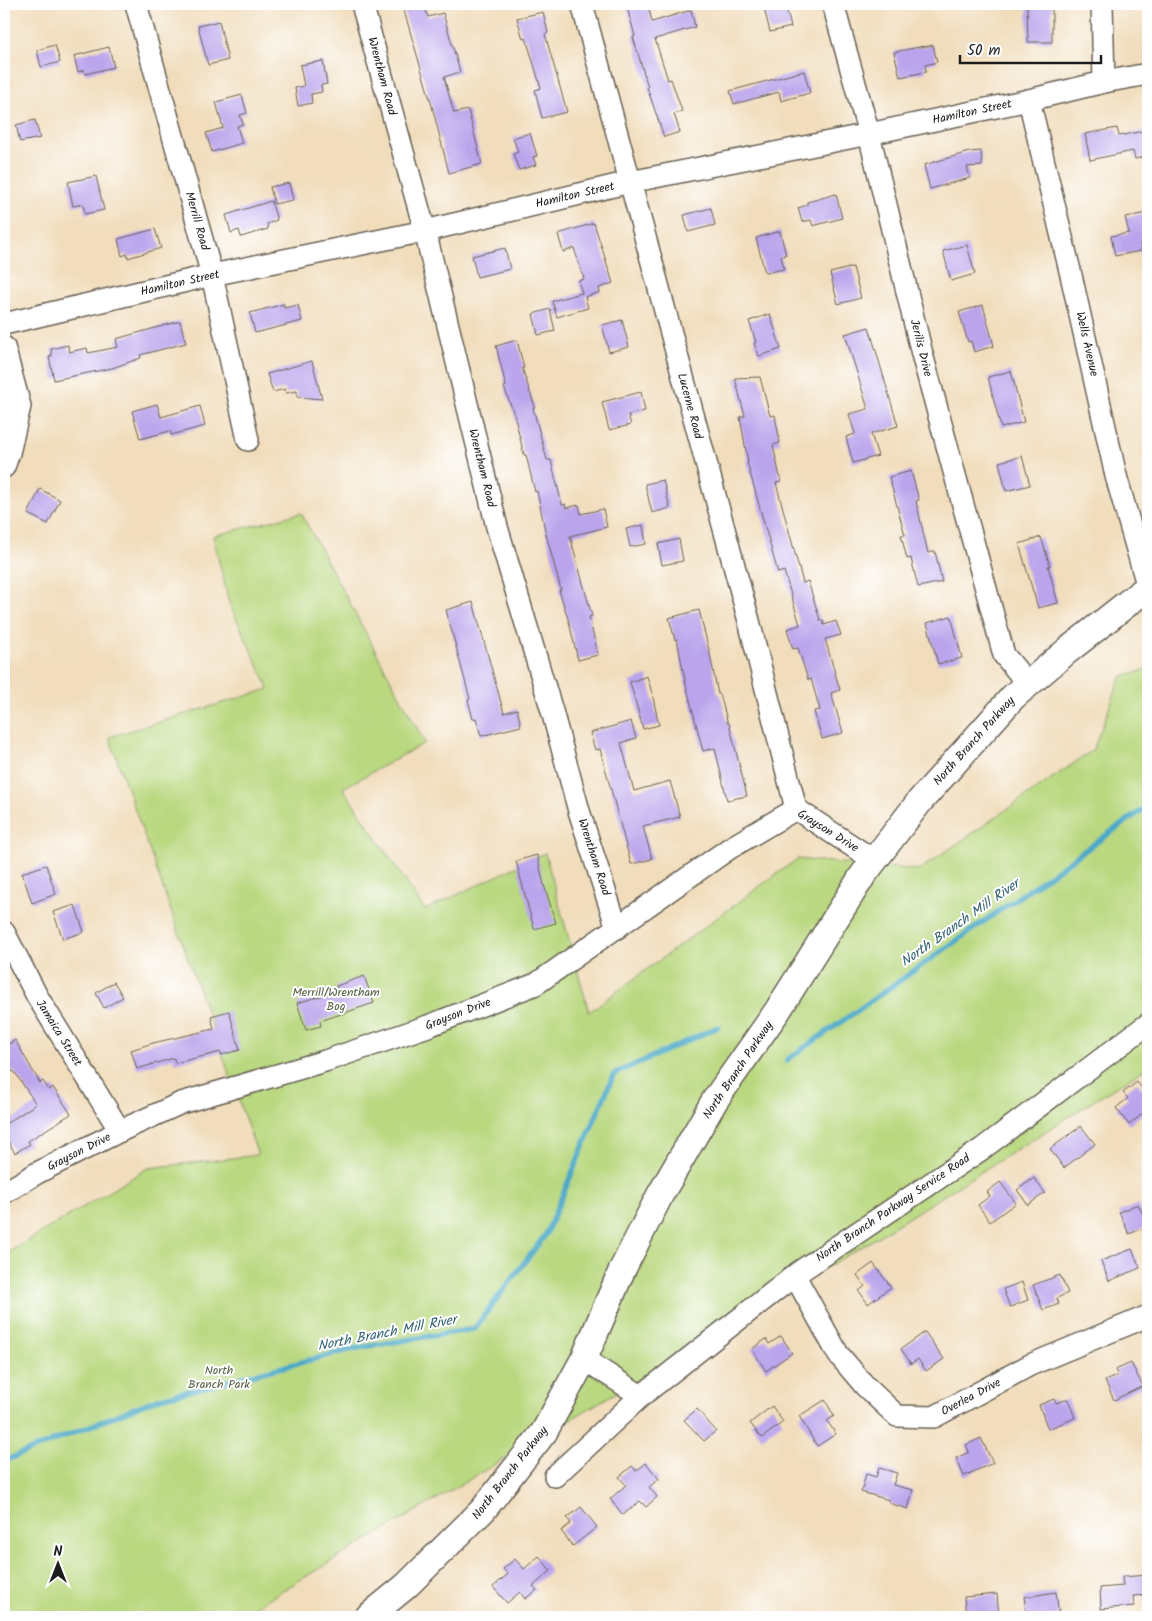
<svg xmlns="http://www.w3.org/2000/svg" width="1152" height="1621" viewBox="0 0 1152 1621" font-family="Kalam,sans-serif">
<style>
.green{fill:#b9d87f;stroke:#6a7a4e}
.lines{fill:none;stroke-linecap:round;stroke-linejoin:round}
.stream{stroke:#48a8c7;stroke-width:5.5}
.building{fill:#baa4ec}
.minor-casing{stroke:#676054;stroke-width:24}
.tertiary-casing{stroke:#676054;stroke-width:29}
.minor{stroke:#fff;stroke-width:21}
.tertiary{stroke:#fff;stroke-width:26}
.labels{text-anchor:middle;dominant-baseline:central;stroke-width:4;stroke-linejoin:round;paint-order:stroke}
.street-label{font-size:12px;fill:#1c1c1c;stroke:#fff}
.park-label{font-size:12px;fill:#535e3f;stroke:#fff}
.water-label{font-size:14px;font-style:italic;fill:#326272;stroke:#fff}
</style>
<rect width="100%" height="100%" fill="#fff"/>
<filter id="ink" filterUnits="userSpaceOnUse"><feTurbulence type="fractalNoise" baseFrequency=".02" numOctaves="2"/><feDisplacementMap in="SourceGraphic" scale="10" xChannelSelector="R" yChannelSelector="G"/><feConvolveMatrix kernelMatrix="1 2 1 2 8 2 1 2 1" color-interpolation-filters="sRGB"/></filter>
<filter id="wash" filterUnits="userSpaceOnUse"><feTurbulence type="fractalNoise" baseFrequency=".0096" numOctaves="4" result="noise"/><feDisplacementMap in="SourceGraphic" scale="20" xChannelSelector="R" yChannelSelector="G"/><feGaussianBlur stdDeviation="1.12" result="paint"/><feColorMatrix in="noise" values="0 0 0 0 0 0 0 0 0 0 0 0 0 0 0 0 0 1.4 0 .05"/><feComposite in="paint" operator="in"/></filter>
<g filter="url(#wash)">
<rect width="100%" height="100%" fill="#f1ddbc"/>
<!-- green -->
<polygon class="green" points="301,513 425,743 343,788 425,910 545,853 589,1012 797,859 919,870 1093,750 1121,677 1148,669 1148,1067 871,1241 238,1617 4,1617 4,1255 148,1168 258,1155 109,737 269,689 229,603 213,536"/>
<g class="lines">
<!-- stream -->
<g class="stream">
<polyline points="787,1060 1148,806"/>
<polyline points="4,1461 157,1399 357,1348 474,1329 546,1234 614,1074 718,1027"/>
</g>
</g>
<g id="blocks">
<!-- building -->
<g class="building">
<polygon points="402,4 424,4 428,17 443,13 460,72 444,77 454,113 468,110 482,164 449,173 432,106"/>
<polygon points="626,4 648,4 652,22 691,10 695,27 655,39 668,80 671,79 682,111 674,114 680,132 664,137 651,99 647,87 648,87 633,37 635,36"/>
<polygon points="763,4 785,4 791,27 770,32"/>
<polygon points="1027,4 1052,4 1052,42 1028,42"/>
<polygon points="543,12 548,33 545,34 567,112 542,118 535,90 541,88 526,38 523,39 517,18"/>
<polygon points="219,21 228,60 208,65 198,26"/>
<polygon points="55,45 60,62 41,67 37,50"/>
<polygon points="933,45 937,62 925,65 926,72 900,77 894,52 924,46 924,47"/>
<polygon points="109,47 114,67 85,74 84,70 78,72 74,56"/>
<polygon points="323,61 327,84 321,85 322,92 311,94 312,103 298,106 295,88 304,86 300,65"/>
<polygon points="804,71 810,93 781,101 779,92 734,104 730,91"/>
<polygon points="242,95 247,113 240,115 243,124 237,126 242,143 212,152 206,133 223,128 216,102"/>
<polygon points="35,120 40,138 20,142 16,125"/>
<polygon points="1117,128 1119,136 1148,130 1148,156 1135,159 1133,151 1090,160 1085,134"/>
<polygon points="530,133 537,156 533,157 536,165 519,170 513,154 518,152 513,138"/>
<polygon points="981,151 982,166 967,167 970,178 930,189 924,165 969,152"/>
<polygon points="96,176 104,210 85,214 83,204 73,206 68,182"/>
<polygon points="289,183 293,200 274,204 270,187"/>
<polygon points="836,194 842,218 813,226 811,220 802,222 798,208 807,205 807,202"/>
<polygon points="271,201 277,220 267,224 268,229 241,237 239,230 231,233 226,215"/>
<polygon points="711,208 715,225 688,232 684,215"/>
<polygon points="1148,213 1148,242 1140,243 1141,251 1115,256 1111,236 1129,233 1125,217"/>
<polygon points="594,223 613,283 599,288 600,292 585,297 588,308 557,317 552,301 582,293 578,281 584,279 574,248 563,252 558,234"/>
<polygon points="155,229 161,248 128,258 127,254 122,256 118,239"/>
<polygon points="780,231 786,255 781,256 784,269 765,273 756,238"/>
<polygon points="967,245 975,274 951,281 943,251"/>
<polygon points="505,248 510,269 477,277 472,256"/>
<polygon points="853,267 861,298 838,304 830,273"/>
<polygon points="284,304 284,308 298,305 302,321 255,333 250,313"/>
<polygon points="983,305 994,346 974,352 971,341 968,342 959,312"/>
<polygon points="550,309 555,331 538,335 533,314"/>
<polygon points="770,314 781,349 759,356 754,343 756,342 749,321"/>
<polygon points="622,320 629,347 609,352 602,325"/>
<polygon points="180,321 186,343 140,355 141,358 112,368 54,380 49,357 52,356 51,349 68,345 69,352 87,348 88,353 118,347 116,339"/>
<polygon points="869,327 898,426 871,434 878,456 853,463 846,437 855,434 849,414 868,409 845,334"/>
<polygon points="517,340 524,368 522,368 535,407 533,408 547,460 551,460 562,505 565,504 566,508 579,505 581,514 603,509 607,527 570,536 592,616 589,617 598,655 578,660 569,622 559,590 561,590 545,530 537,491 535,492 526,455 524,455 514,414 504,387 506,386 496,346"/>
<polygon points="312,361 322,399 297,397 297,391 286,393 285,389 273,392 267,374"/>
<polygon points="1011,371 1024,422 1001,428 988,377"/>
<polygon points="760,377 770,416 775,415 780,443 773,445 781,482 776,483 803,583 808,581 820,620 823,620 824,625 836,621 841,635 825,639 840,690 831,693 843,733 822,739 814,711 820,710 811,679 808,680 798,648 793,649 787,629 800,625 784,571 778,573 747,462 748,462 740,417 745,416 735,378"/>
<polygon points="641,392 645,411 628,415 631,425 609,430 602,402"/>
<polygon points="157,404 161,417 200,406 205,426 171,435 170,431 140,439 132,411"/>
<polygon points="1022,456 1030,485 1006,491 999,462"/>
<polygon points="911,471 919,500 916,501 928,553 935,551 942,582 918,587 911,558 907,559 901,535 905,535 889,477"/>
<polygon points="663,480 670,508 652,513 645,484"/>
<polygon points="40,489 60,500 48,524 28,514"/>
<polygon points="643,525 646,544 630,547 626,529"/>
<polygon points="1041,537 1050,566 1048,566 1058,603 1038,608 1019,544"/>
<polygon points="679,539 683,561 662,565 658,544"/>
<polygon points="473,602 504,713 517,709 521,726 481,736 476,718 473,719 468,700 470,699 446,610"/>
<polygon points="699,610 709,650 718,694 720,694 728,724 729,723 747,796 727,800 715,748 703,751 685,681 677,639 675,640 669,618"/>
<polygon points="951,616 962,658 938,664 927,623"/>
<polygon points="647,676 652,693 659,725 643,729 630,682"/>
<polygon points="631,721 636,738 621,743 634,791 670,781 680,817 643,826 652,859 631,864 600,749 595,750 590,733"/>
<polygon points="537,855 544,885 556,923 534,929 516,861"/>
<polygon points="46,865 56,894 32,903 22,873"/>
<polygon points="75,905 84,932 63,939 53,912"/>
<polygon points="364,976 374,1003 320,1021 321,1026 306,1030 297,1003 338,991 336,986"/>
<polygon points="114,982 123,997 104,1008 96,993"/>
<polygon points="229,1011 240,1050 221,1055 221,1052 175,1063 174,1058 137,1069 131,1050 153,1043 214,1029 211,1016"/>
<polygon points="15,1040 40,1083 43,1081 49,1090 53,1087 71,1114 28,1141 30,1144 15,1153 4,1135 4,1125 36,1104 14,1071 9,1073 4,1065 4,1047"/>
<polygon points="1137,1082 1148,1096 1148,1109 1129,1125 1116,1108 1128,1098 1123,1093"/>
<polygon points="1081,1126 1095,1144 1064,1168 1050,1149"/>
<polygon points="1034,1178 1045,1193 1028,1205 1017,1190"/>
<polygon points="1000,1182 1016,1203 990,1222 978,1205 990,1196 987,1192"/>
<polygon points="1138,1204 1148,1226 1129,1234 1119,1212"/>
<polygon points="1132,1249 1140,1268 1109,1281 1101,1261"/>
<polygon points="873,1263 891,1287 868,1304 859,1291 865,1286 857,1275"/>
<polygon points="1060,1275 1068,1293 1057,1298 1059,1304 1043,1310 1033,1285"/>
<polygon points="1022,1282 1028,1300 1010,1307 1003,1289"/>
<polygon points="925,1332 944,1359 926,1371 918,1359 911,1364 901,1349"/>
<polygon points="781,1336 792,1353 766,1371 752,1349 766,1339 769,1344"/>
<polygon points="1131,1363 1143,1386 1114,1400 1105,1381 1118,1375 1115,1370"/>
<polygon points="1054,1399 1056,1403 1068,1399 1075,1418 1048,1429 1039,1405"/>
<polygon points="825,1400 834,1416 827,1421 836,1434 817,1446 799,1416"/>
<polygon points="772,1406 783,1422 762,1438 750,1423"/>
<polygon points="697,1409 716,1431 704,1441 684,1420"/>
<polygon points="981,1438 993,1463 964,1476 956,1458 969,1452 966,1445"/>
<polygon points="646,1463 659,1479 649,1487 657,1497 646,1507 640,1501 623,1515 610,1499 626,1485 619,1477 632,1466 636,1471"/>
<polygon points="879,1468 897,1473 893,1485 913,1490 908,1509 889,1503 889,1500 861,1492 866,1474 876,1477"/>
<polygon points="581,1507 597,1527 573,1546 561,1531 571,1523 567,1518"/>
<polygon points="539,1556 551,1571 533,1586 537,1590 525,1599 520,1592 507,1603 493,1587 508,1574 503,1569 515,1559 524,1569"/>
<polygon points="1148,1575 1148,1595 1133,1596 1134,1606 1101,1609 1100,1588 1123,1586 1122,1577"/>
<polygon points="1056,1592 1059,1615 1043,1617 1027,1617 1024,1597"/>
<polygon points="997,1594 999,1617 966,1617 964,1597"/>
</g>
</g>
</g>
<g filter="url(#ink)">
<use href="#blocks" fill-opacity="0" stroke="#676054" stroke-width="1"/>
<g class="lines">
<defs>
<g id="minor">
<polyline points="136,4 212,275 248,440"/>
<polyline points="362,4 425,231 497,527 552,711 579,811 617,928"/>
<polyline points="582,4 749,621 796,809"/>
<polyline points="833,4 869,134 922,354 1004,655 1028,684"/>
<polyline points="1102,4 1104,82"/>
<polyline points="1029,100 1071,275 1116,476 1148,588"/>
<polyline points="4,324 212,275 425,231 630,182 869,134 1029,100 1104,82 1148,74"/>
<polyline points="4,347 20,406 9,453 4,467"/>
<polyline points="4,932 37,996 120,1131"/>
<polyline points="4,1193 37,1173 120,1131 181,1103 325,1061 428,1026 536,984 730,848 796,809 875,861"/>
<polyline points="795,1276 838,1354 865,1386 897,1416 934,1417 1030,1365 1148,1316"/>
<polyline points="584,1359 641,1396"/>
<polyline points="555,1476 641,1396 799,1272 982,1149 1148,1024"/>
</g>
<polyline id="tertiary" points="368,1617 406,1586 483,1510 544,1432 584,1359 622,1270 660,1195 715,1100 778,1010 863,875 920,801 1013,697 1067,651 1148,587"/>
</defs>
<!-- minor casing -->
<use href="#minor" class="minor-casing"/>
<!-- tertiary casing -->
<use href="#tertiary" class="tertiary-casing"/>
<!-- minor -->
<use href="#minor" class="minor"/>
<!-- tertiary -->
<use href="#tertiary" class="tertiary"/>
</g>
</g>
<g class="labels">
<!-- street labels -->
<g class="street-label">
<text transform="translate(382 76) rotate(75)">Wrentham Road</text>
<text transform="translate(972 112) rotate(-12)">Hamilton Street</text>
<text transform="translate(575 195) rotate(-13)">Hamilton Street</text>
<text transform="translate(197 221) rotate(74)">Merrill Road</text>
<text transform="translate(180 283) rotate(-13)">Hamilton Street</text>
<text transform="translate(1087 344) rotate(77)">Wells Avenue</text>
<text transform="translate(921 348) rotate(76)">Jerilis Drive</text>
<text transform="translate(690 406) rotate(75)">Lucerne Road</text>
<text transform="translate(482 468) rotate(76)">Wrentham Road</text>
<text transform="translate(974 741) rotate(-48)">North Branch Parkway</text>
<text transform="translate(828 831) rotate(32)">Grayson Drive</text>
<text transform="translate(594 857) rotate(72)">Wrentham Road</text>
<text transform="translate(458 1014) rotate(-21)">Grayson Drive</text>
<text transform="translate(59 1033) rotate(58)">Jamaica Street</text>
<text transform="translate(738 1070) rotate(-56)">North Branch Parkway</text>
<text transform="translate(79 1152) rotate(-27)">Grayson Drive</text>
<text transform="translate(893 1208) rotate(-34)">North Branch Parkway Service Road</text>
<text transform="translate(971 1397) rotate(-28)">Overlea Drive</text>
<text transform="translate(510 1473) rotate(-52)">North Branch Parkway</text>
</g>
<!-- park labels -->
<g class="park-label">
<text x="336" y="992">Merrill/Wrentham<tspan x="336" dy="14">Bog</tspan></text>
<text x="219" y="1370">North<tspan x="219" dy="14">Branch Park</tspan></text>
</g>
<!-- water labels -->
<g class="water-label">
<text transform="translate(960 923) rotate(-35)">North Branch Mill River</text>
<text transform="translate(387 1333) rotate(-11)">North Branch Mill River</text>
</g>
</g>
<!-- margin -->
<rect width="1152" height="1621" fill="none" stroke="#fff" stroke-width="20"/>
<!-- north arrow -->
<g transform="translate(58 1564)" stroke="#ffffff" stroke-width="4" paint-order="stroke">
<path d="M0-4L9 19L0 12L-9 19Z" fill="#1c1c1c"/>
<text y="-8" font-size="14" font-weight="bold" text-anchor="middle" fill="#1c1c1c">N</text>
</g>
<!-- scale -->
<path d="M960 55v8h141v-8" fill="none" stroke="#1c1c1c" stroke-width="2.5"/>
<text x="967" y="55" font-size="15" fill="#1c1c1c" stroke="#ffffff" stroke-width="4" paint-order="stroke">50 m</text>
</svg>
